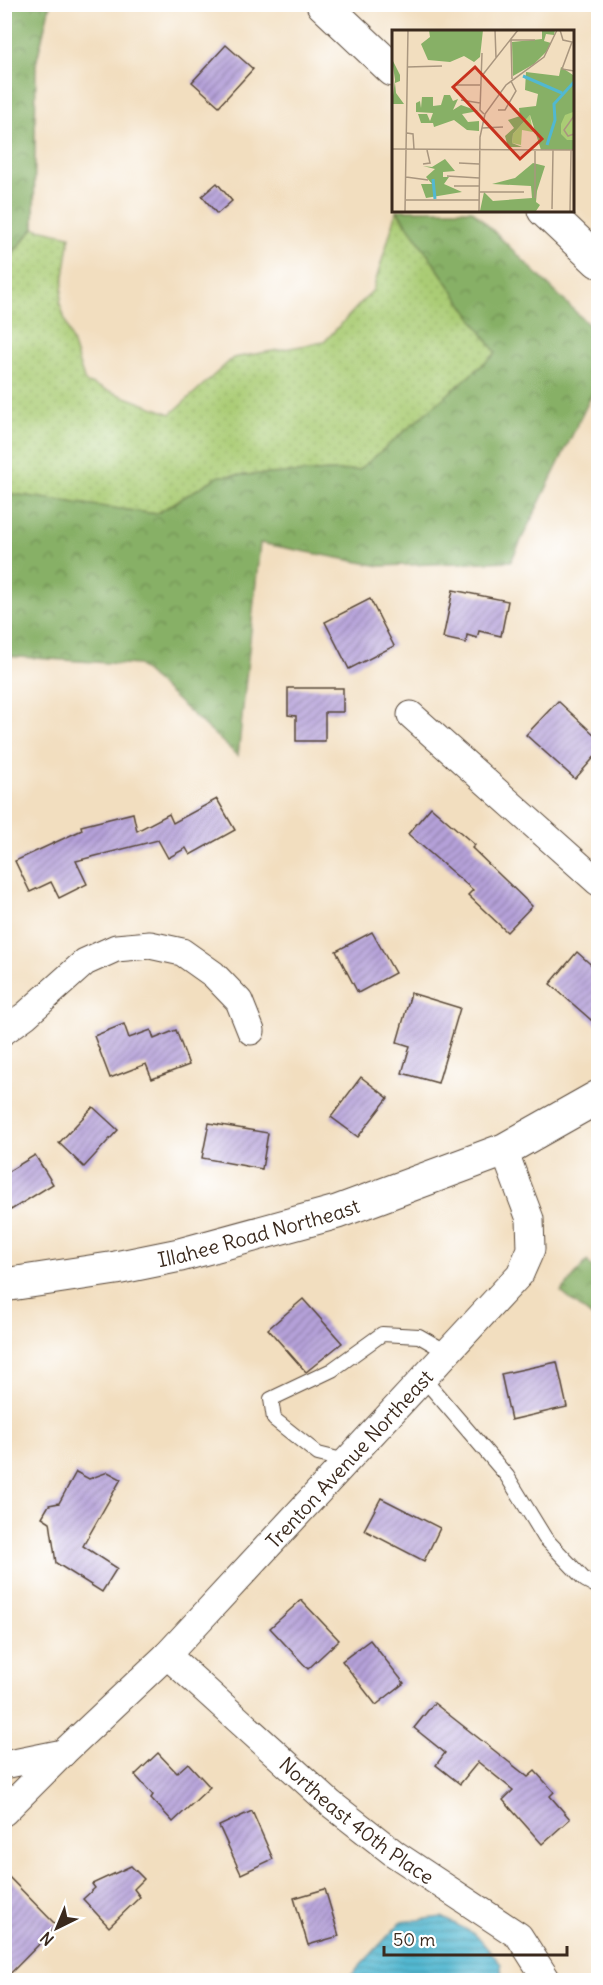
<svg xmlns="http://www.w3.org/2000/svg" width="603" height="1985" viewBox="0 0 603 1985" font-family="Delius,sans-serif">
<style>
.grass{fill:url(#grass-dots);stroke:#727b49;stroke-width:1.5}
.forest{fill:url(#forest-crowns);stroke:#616d42;stroke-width:1.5}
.water{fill:url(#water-rules);stroke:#467178;stroke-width:1.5}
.building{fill:url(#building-hatch)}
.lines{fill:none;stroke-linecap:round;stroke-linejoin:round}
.lane-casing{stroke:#564536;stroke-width:16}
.street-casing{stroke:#564536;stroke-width:29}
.secondary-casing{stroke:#564536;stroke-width:35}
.lane{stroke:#fff;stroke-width:14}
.street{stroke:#fff;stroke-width:27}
.secondary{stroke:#fff;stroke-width:33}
.labels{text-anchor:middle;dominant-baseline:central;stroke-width:4.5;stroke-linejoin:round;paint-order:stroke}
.street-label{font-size:20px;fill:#3b2a1e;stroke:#fff}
.inset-river{fill:none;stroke:#52b8d1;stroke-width:3}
.inset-road{fill:none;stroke:#a9967f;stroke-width:1.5}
.view{fill:#c8321e;fill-opacity:0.15;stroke:#c8321e;stroke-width:3}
.inset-edge{fill:none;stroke:#3b2a1e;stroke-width:3}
</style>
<defs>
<pattern id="grass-dots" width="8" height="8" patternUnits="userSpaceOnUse" patternTransform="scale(1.5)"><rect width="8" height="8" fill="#aacc74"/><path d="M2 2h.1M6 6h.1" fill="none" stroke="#93af64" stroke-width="1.8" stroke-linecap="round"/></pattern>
<pattern id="forest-crowns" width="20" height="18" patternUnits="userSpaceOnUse" patternTransform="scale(1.5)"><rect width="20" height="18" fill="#87b066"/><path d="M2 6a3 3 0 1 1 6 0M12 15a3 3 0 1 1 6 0" fill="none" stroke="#708f53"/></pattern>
<pattern id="water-rules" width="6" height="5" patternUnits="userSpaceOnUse" patternTransform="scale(1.5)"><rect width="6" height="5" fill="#52b8d1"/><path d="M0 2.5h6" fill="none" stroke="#4596a9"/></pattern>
<pattern id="building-hatch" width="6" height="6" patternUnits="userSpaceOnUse" patternTransform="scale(1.5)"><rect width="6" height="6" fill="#b5a1d9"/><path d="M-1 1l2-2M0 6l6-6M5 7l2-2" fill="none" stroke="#9483af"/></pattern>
</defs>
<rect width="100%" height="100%" fill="#fff"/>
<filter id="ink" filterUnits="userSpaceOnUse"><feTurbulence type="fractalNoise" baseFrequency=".0167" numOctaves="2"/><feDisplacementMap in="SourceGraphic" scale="12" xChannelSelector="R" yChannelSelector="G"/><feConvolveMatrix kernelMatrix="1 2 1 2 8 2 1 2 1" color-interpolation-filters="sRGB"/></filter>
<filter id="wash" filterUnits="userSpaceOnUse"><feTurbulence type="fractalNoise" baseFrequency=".008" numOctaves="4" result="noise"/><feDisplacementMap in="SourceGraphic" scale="24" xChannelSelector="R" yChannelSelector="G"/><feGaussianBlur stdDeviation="1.35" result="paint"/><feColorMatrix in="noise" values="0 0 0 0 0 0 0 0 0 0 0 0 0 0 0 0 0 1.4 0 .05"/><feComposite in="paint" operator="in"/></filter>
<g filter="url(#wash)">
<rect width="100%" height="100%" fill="#f2debf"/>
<!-- grass -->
<polygon class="grass" points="397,211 497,353 359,470 219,476 156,514 5,493 5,263 34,228 70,236 60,304 85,382 171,414 233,358 324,342 373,290"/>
<!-- forest -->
<g class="forest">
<polygon points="5,4 50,5 36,64 34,228 5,262"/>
<polygon points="397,210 472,210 598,334 598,382 511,561 380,566 260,543 238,756 138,665 5,656 5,493 156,514 219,476 359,470 496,353"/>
<polygon points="587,1261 598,1275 598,1322 561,1292"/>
</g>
<!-- water -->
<polygon class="water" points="442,1917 475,1934 501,1964 502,1980 347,1980 401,1922"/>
<g id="blocks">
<!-- building -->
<g class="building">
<polygon points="226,45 253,69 219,106 192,82"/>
<polygon points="217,183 232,201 217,214 202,196"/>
<polygon points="453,590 508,601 501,636 479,631 477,638 467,635 466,643 443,638"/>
<polygon points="370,599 394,646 349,669 325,622"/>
<polygon points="288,688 343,688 343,712 325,712 325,741 296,741 296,716 288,715"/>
<polygon points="558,701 598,738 598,753 575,779 526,735"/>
<polygon points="217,799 235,830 190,855 186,848 168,858 158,840 76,861 87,884 59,898 51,882 30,892 15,861 82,830 81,826 133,813 137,831 169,814 173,823"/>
<polygon points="431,807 475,845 472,848 532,906 507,932 468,895 473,890 408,834"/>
<polygon points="372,932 395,973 358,993 336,951"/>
<polygon points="577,952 598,971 598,1026 550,984"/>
<polygon points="411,993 460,1008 438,1083 402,1073 410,1046 397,1042"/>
<polygon points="124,1024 129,1038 151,1030 154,1039 176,1030 189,1065 152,1079 146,1064 110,1078 94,1036"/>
<polygon points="361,1077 388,1098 358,1137 331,1117"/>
<polygon points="93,1107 118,1130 84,1167 59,1143"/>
<polygon points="209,1123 268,1133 262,1169 202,1158"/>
<polygon points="35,1155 53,1184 11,1210 4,1200 4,1174"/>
<polygon points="303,1299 342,1343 306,1372 268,1329"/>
<polygon points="557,1362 567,1407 511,1420 501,1374"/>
<polygon points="76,1472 89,1479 108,1472 121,1479 83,1546 117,1568 102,1592 56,1563 50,1522 42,1517 49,1505 59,1503"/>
<polygon points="381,1498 440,1528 424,1561 364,1530"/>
<polygon points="301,1600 339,1640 308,1669 270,1628"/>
<polygon points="370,1640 404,1683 376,1705 342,1661"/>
<polygon points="434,1703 528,1777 535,1771 554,1792 550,1796 570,1819 542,1844 503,1800 513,1790 478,1762 460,1784 436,1765 445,1753 414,1728"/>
<polygon points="158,1753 177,1773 188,1763 210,1787 173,1822 151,1798 153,1795 135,1775"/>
<polygon points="252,1811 273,1859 241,1874 219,1826"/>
<polygon points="131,1866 144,1879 134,1889 140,1897 109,1927 83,1899 95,1888 92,1884"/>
<polygon points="4,1872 57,1926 4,1980"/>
<polygon points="325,1889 339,1936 308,1945 294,1898"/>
</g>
</g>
</g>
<g filter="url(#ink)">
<use href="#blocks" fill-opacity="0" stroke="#564536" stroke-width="1.5"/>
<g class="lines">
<defs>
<g id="lane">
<polyline points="423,1378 507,1476 545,1538 585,1580 598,1587"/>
<polyline points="346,1461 318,1454 274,1419 271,1399 332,1370 382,1334 419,1336 447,1352"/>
</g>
<g id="street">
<polyline points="411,715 598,882"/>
<polyline points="4,1031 26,1015 85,962 116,948 150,945 182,952 213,974 239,1001 251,1031"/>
<path id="s1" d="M167,1655L331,1804L395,1854L519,1936L547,1980"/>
<polyline points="4,1765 63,1753"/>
<path id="s2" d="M4,1812L63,1753L167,1655L520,1274L531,1249L530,1219L504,1150"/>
</g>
<g id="secondary">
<polyline points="323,4 393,70"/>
<polyline points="544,210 598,261"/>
<path id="s3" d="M4,1285L116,1268L180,1255L337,1212L504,1150L598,1097"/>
</g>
</defs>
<!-- lane casing -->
<use href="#lane" class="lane-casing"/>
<!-- street casing -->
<use href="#street" class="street-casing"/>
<!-- secondary casing -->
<use href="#secondary" class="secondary-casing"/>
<!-- lane -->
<use href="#lane" class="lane"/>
<!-- street -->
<use href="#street" class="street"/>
<!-- secondary -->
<use href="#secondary" class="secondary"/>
</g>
</g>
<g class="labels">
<!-- street labels -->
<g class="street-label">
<text stroke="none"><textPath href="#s3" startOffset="260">Illahee Road Northeast</textPath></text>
<text stroke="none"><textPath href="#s2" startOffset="494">Trenton Avenue Northeast</textPath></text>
<text stroke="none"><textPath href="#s1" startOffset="252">Northeast 40th Place</textPath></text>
</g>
</g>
<!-- overview -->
<g transform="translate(392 30)">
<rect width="182" height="182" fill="#f2debf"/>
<path d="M138,85L141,102L130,100L129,115L120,113L121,104Z" fill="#aacc74"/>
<path d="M37,0H91L88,27L82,32L72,26L58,32L36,30L29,14L38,7ZM142,0H163L162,5L154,4L152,11L159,13L155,21L142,34L121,46L120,12L150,9V1ZM0,29L8,45V51L3,53L4,63L12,74H0L3,50ZM169,37L181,45V120H149L138,85L121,104L120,113L130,117H116L113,106L122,98L116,90L128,86L127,78L144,76L146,64L133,60L134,42L167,46ZM52,65H58L61,71L66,69L61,80L69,75L86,81L70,84L76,92L87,91V101L75,100L62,90L42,97L41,93H29L26,84H35L38,91L41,83L24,82V73L28,71L29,78L30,67H41V76L49,75ZM53,129L63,141L51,142V147H57L52,154L70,162L34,168L29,154H40L34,147L43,139L31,136L40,137ZM141,133L153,136L145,161L144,172L148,175L144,181H88L92,162L101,171L140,168L139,156L100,154L123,148Z" fill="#87b066"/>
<path d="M181,82V110H175L169,104V94L173,85Z" fill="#aacc74"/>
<path class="inset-river" d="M131,46L170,63M155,115L163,90L162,74L182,52M41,149L43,169"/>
<path class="inset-road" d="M103,0L104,28M168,0L171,10L180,12L170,39L182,41M119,10L120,49M119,10H143M90,23L88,80L92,84M15,37L50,36M89,47L126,0M62,55H88M69,70L88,73M106,80H113L124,61L119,51M182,86L172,100L176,106L182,104M90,98L111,97M15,103L21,104L22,119M0,119L182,120M67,133L87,134M31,134L38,133L35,120M55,146L87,148M14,147L36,150M62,156H87M88,162H132M143,168V121M14,170H87M160,179L161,120M13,181L16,0M87,181L88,107L93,84L114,55L152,27L165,0M178,181L179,120"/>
<path class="view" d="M83,37L150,109L128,129L61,57Z"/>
<rect width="182" height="182" class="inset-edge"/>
</g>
<!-- margin -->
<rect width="603" height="1985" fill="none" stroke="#fff" stroke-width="24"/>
<!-- north arrow -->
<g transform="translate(57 1928) rotate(223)" stroke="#ffffff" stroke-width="4.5" paint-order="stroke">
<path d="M0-4.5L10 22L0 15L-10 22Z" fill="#3b2a1e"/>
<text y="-9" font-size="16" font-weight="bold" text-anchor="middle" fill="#3b2a1e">N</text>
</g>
<!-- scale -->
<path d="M384 1946v9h183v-9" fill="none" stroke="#3b2a1e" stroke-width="3"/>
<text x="393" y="1946" font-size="18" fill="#3b2a1e" stroke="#ffffff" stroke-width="4.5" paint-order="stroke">50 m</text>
</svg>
